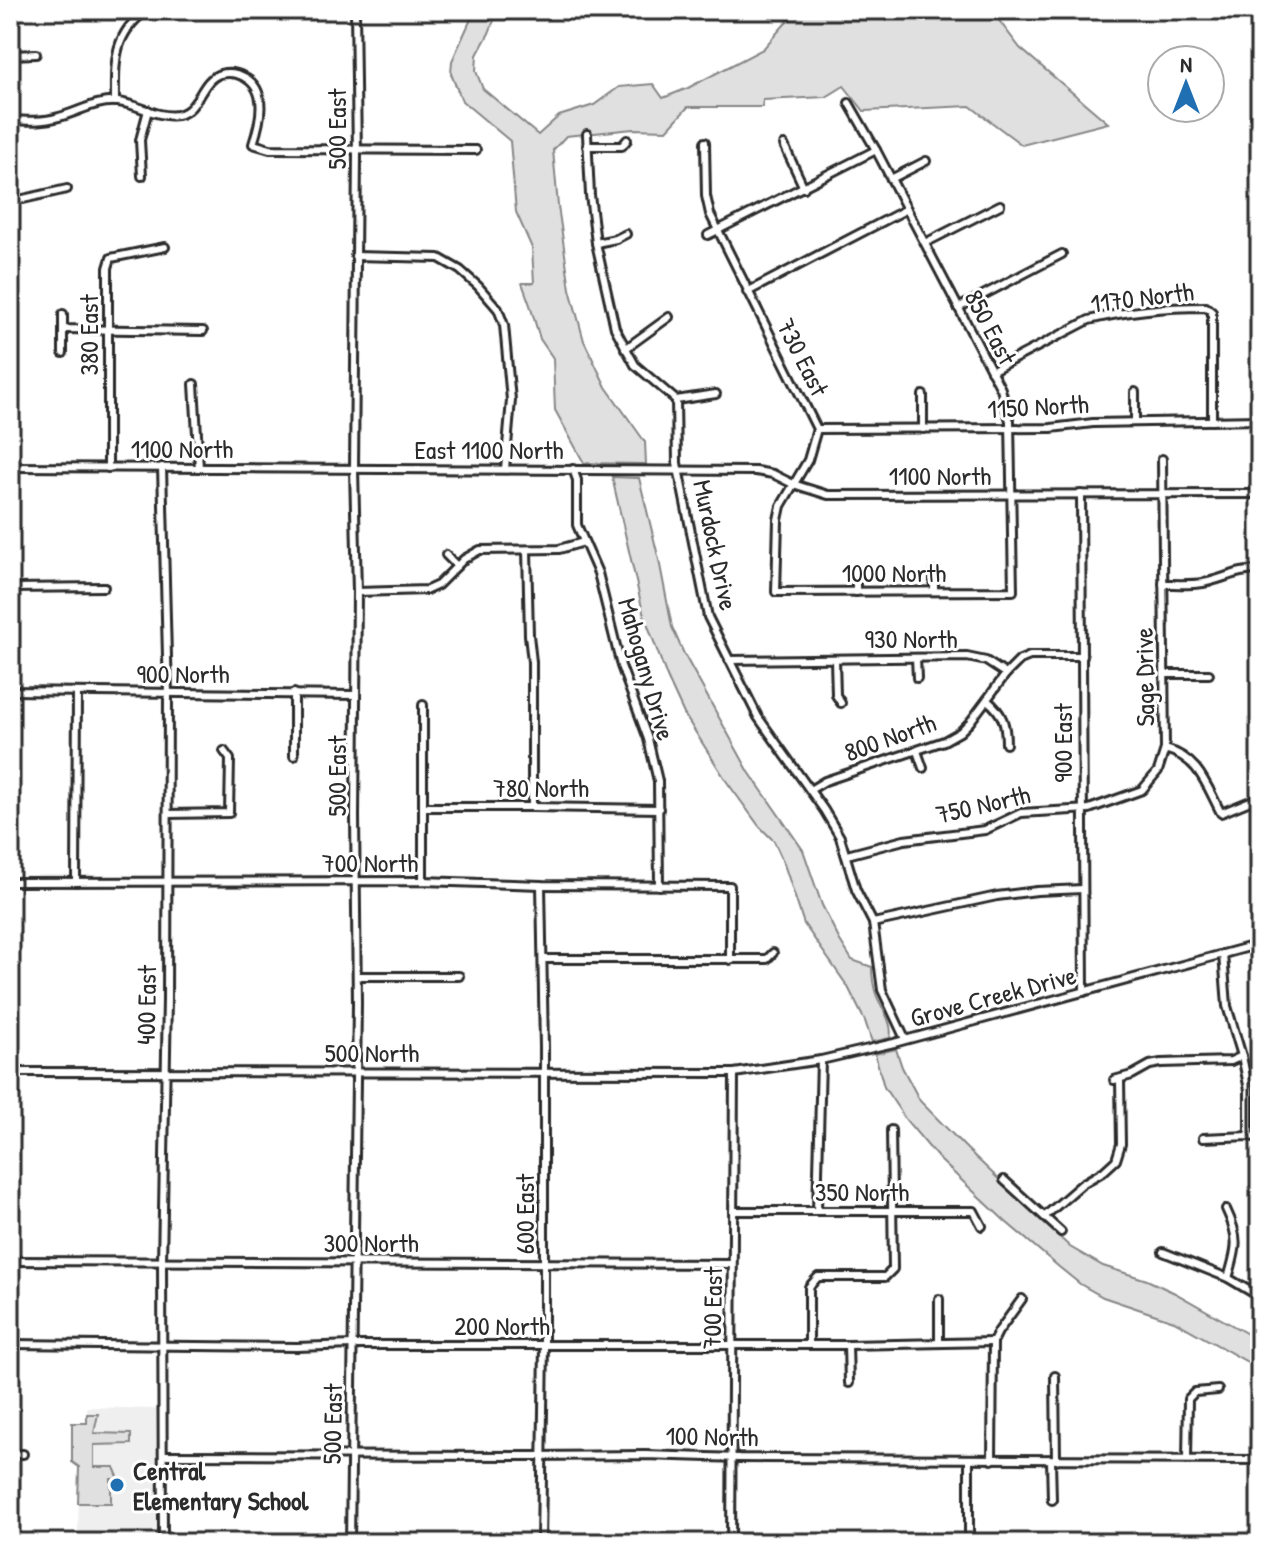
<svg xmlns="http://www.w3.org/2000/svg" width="1270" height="1553" viewBox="0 0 1270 1553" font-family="'Patrick Hand',sans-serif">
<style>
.built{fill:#efefef}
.green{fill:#e0e0e0;stroke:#868686;stroke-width:2}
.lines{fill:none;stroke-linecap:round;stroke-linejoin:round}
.minor-casing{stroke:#2b2b2b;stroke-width:12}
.minor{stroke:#fff;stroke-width:6}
.poi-dot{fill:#1f6fb2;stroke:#fff;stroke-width:3}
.labels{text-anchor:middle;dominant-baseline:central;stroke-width:6;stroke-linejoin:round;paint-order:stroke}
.street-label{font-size:26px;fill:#2b2b2b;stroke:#fff}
.poi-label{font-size:26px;font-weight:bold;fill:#2b2b2b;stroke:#fff;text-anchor:start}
</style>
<rect width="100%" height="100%" fill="#fff"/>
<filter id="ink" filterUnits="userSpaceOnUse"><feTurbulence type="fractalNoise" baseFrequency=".0125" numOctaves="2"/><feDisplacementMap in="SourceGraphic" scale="16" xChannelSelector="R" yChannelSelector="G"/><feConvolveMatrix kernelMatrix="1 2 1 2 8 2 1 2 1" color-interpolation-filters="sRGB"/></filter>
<g filter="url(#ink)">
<!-- built -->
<polygon class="built" points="87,1407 157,1409 156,1543 78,1543 79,1467 72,1462 72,1423 87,1423"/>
<!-- green -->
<g class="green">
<polygon points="475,10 498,10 489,33 477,55 476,71 483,89 538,135 559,116 594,105 619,87 653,84 663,98 688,88 763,49 797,10 991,10 1020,48 1108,123 1022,145 970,106 864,111 844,86 826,97 763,100 762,107 688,107 667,130 633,129 566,136 553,150 558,206 570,289 584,341 606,387 645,442 646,464 584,463 555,410 553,358 540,339 530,305 522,283 534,283 532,248 516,212 510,141 462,101 451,74 452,61"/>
<path d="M612,477L639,478L659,560L672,627L684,654L749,772L803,850L822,905L839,939L852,960L872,967C872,976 873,985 876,994C881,1008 894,1023 890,1038L872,1042L865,1021L848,987L804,924L783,861L774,841L759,826L727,782L684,714L667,677L643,612Z"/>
<polygon points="896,1049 902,1067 920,1101 967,1149 1070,1247 1103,1266 1147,1280 1175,1293 1260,1341 1260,1369 1174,1321 1103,1297 1080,1284 1059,1267 1006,1222 939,1159 906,1120 884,1087 875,1054"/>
<polygon points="87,1414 98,1414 94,1433 131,1434 131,1444 94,1445 94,1467 114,1467 119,1479 111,1479 111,1503 78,1503 79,1467 72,1462 72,1423 87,1423"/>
</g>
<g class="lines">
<defs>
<g id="minor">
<polyline points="11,55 36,54"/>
<path d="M115,102C115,63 112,35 147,10"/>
<path d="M10,120C27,121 43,122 59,117C79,112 96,100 118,102C138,104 157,118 177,115C200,111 199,81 220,74C228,72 237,73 244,77C269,90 260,122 253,144L270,149L476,150"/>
<polyline points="11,120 12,10"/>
<polyline points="587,134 590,195 596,243 615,328 635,365 676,400 677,463 708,617 758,717 824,810 840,837 856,890 873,923 882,990 905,1039"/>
<polyline points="705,142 706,196 710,214 817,429 808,460 781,506 778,520 776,592 1013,591 1010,421 1001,389 876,150 849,103"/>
<polyline points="784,145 804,188"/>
<polyline points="587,146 622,146 627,140"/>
<polyline points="142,176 140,140 148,110"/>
<polyline points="891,179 926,161"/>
<polyline points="10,202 67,189"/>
<polyline points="708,235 876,150"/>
<polyline points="596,243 616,239 626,234"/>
<polyline points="925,243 1000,205"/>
<polyline points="355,256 439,258 460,270 478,286 498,309 504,325 511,400 505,469"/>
<polyline points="747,292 907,209"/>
<polyline points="958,308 1062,254"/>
<polyline points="63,314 63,329 203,331"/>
<polyline points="625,349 669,317"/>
<polyline points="63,353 63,329"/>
<path d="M991,371L1089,320C1126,311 1168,307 1206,307L1212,312V421"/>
<polyline points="194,384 199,468"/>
<polyline points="1135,392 1135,422"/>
<polyline points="676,400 716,394"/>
<polyline points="817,429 1051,428 1093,423 1260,420"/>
<polyline points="923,429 923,395"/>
<polyline points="10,467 756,471 773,474 793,484 828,495 1260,494"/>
<polyline points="162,467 168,694 167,999 162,1262 163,1543"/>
<polyline points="108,468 108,268 111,258 165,247"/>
<polyline points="573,469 577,480 577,525 598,573 621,666 648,739 658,781 659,886"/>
<polyline points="1081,494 1084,992"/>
<polyline points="527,550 529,635 532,662 532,807"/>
<polyline points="446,555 457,566"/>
<polyline points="934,572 934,591"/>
<path d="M1163,584C1176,584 1190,585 1203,583C1224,579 1236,570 1260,570"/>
<polyline points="10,588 104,587"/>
<polyline points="357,592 427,590 438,585 464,559 480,550 559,549 584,542"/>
<polyline points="856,592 856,572"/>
<polyline points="916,658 917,678"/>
<polyline points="835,659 836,695 841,703"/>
<polyline points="729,660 967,657 986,661 1006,674"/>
<polyline points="1164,674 1209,674"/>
<polyline points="10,691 356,695"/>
<path d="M987,700C1003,713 1006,724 1006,744"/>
<polyline points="423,705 423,881"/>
<path d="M1165,749C1199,758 1206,785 1221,813L1260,797"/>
<polyline points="917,751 923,768"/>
<polyline points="294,756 294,693"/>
<polyline points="810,790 825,781 944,741 960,732 970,722 1006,674 1020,660 1030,656 1083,656"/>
<polyline points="423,807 532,807 659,809"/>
<polyline points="168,814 229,813 230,759 224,751"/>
<polyline points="847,855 904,840 985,830 1021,813 1089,809 1142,790 1158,771 1165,749 1162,459"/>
<polyline points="10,882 423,881 541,885 730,886 730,960"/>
<polyline points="76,882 77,692"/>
<polyline points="873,923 997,896 1037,891 1083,889"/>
<polyline points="1223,954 1227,1006 1242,1056 1249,1090 1249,1136"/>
<polyline points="543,959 767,959 773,953"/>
<polyline points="357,976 459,976"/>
<polyline points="10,1072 734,1073 821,1060 894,1043 1260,944"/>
<polyline points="1114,1080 1132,1075 1150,1065 1161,1063 1231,1061 1242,1056"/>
<polyline points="1203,1138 1249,1136 1260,1138"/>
<polyline points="1004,1180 1061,1232"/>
<path d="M1226,1209C1240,1238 1237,1249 1228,1278"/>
<polyline points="733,1211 974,1211 982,1226"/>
<polyline points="817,1211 821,1060"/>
<polyline points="1045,1216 1082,1184 1104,1171 1116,1160 1121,1144 1120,1079"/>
<polyline points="1163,1252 1228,1278 1260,1297"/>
<polyline points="10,1261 732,1264"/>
<polyline points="939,1299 939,1343"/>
<polyline points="10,1344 297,1347 353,1345 848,1345 993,1342"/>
<polyline points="809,1345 809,1287 818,1277 885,1277 893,1269 891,1130"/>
<polyline points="848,1345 849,1383"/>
<polyline points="1055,1376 1056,1460"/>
<polyline points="10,1454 23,1454"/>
<polyline points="163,1455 533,1456 645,1455 739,1458 1260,1460"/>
<polyline points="969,1459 969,1543"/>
<polyline points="1187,1459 1188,1399 1195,1392 1218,1390"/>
<polyline points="992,1460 993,1342 998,1332 1022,1299"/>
<polyline points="1051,1460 1052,1500"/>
<polyline points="660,1541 660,1543"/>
<polyline points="350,1543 357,1003 355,817 357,592 354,469 357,155 355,10"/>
<polyline points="541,1543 544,1345 544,1048 541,885"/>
<polyline points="731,1543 734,1073"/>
</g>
</defs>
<!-- minor casing -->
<use href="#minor" class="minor-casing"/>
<!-- minor -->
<use href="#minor" class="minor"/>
</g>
</g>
<!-- markers -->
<circle class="poi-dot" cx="117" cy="1485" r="8"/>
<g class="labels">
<!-- street labels -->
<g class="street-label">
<text transform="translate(336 129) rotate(-90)">500 East</text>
<text transform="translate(1142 297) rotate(-7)">1170 North</text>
<text transform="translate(991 327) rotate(62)">850 East</text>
<text transform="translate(88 335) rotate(-90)">380 East</text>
<text transform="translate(803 357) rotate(63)">730 East</text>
<text transform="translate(1038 406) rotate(-3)">1150 North</text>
<text x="182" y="448">1100 North</text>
<text x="489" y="449">East 1100 North</text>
<text x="940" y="475">1100 North</text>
<text transform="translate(716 545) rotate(78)">Murdock Drive</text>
<text x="894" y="572">1000 North</text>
<text x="911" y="638">930 North</text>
<text transform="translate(647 669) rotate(74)">Mahogany Drive</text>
<text x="183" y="673">900 North</text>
<text transform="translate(1144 677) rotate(-91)">Sage Drive</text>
<text transform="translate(890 737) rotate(-20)">800 North</text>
<text transform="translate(1062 743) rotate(-90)">900 East</text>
<text transform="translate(336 776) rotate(-90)">500 East</text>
<text x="541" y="787">780 North</text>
<text transform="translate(983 804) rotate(-13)">750 North</text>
<text x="370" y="862">700 North</text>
<text transform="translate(993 996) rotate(-15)">Grove Creek Drive</text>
<text transform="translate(146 1005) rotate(-89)">400 East</text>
<text x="372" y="1052">500 North</text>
<text x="862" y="1191">350 North</text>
<text transform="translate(524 1214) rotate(-90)">600 East</text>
<text x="371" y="1242">300 North</text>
<text transform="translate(712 1308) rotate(-89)">700 East</text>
<text x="502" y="1325">200 North</text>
<text transform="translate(332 1424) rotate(-89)">500 East</text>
<text transform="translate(712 1436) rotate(1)">100 North</text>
</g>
<!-- poi labels -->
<g class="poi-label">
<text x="133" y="1470">Central<tspan x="133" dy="30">Elementary School</tspan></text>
</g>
</g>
<!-- margin -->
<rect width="1270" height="1553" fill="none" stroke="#fff" stroke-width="40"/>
<rect x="20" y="20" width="1230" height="1513" fill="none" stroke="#2b2b2b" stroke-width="3" filter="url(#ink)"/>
<!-- north arrow -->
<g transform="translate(1186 84)"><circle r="38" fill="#ffffff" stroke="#aaaaaa" stroke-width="2"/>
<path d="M0-6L14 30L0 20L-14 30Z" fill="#1f6fb2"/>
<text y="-12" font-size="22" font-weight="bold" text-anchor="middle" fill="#2b2b2b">N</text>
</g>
</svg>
